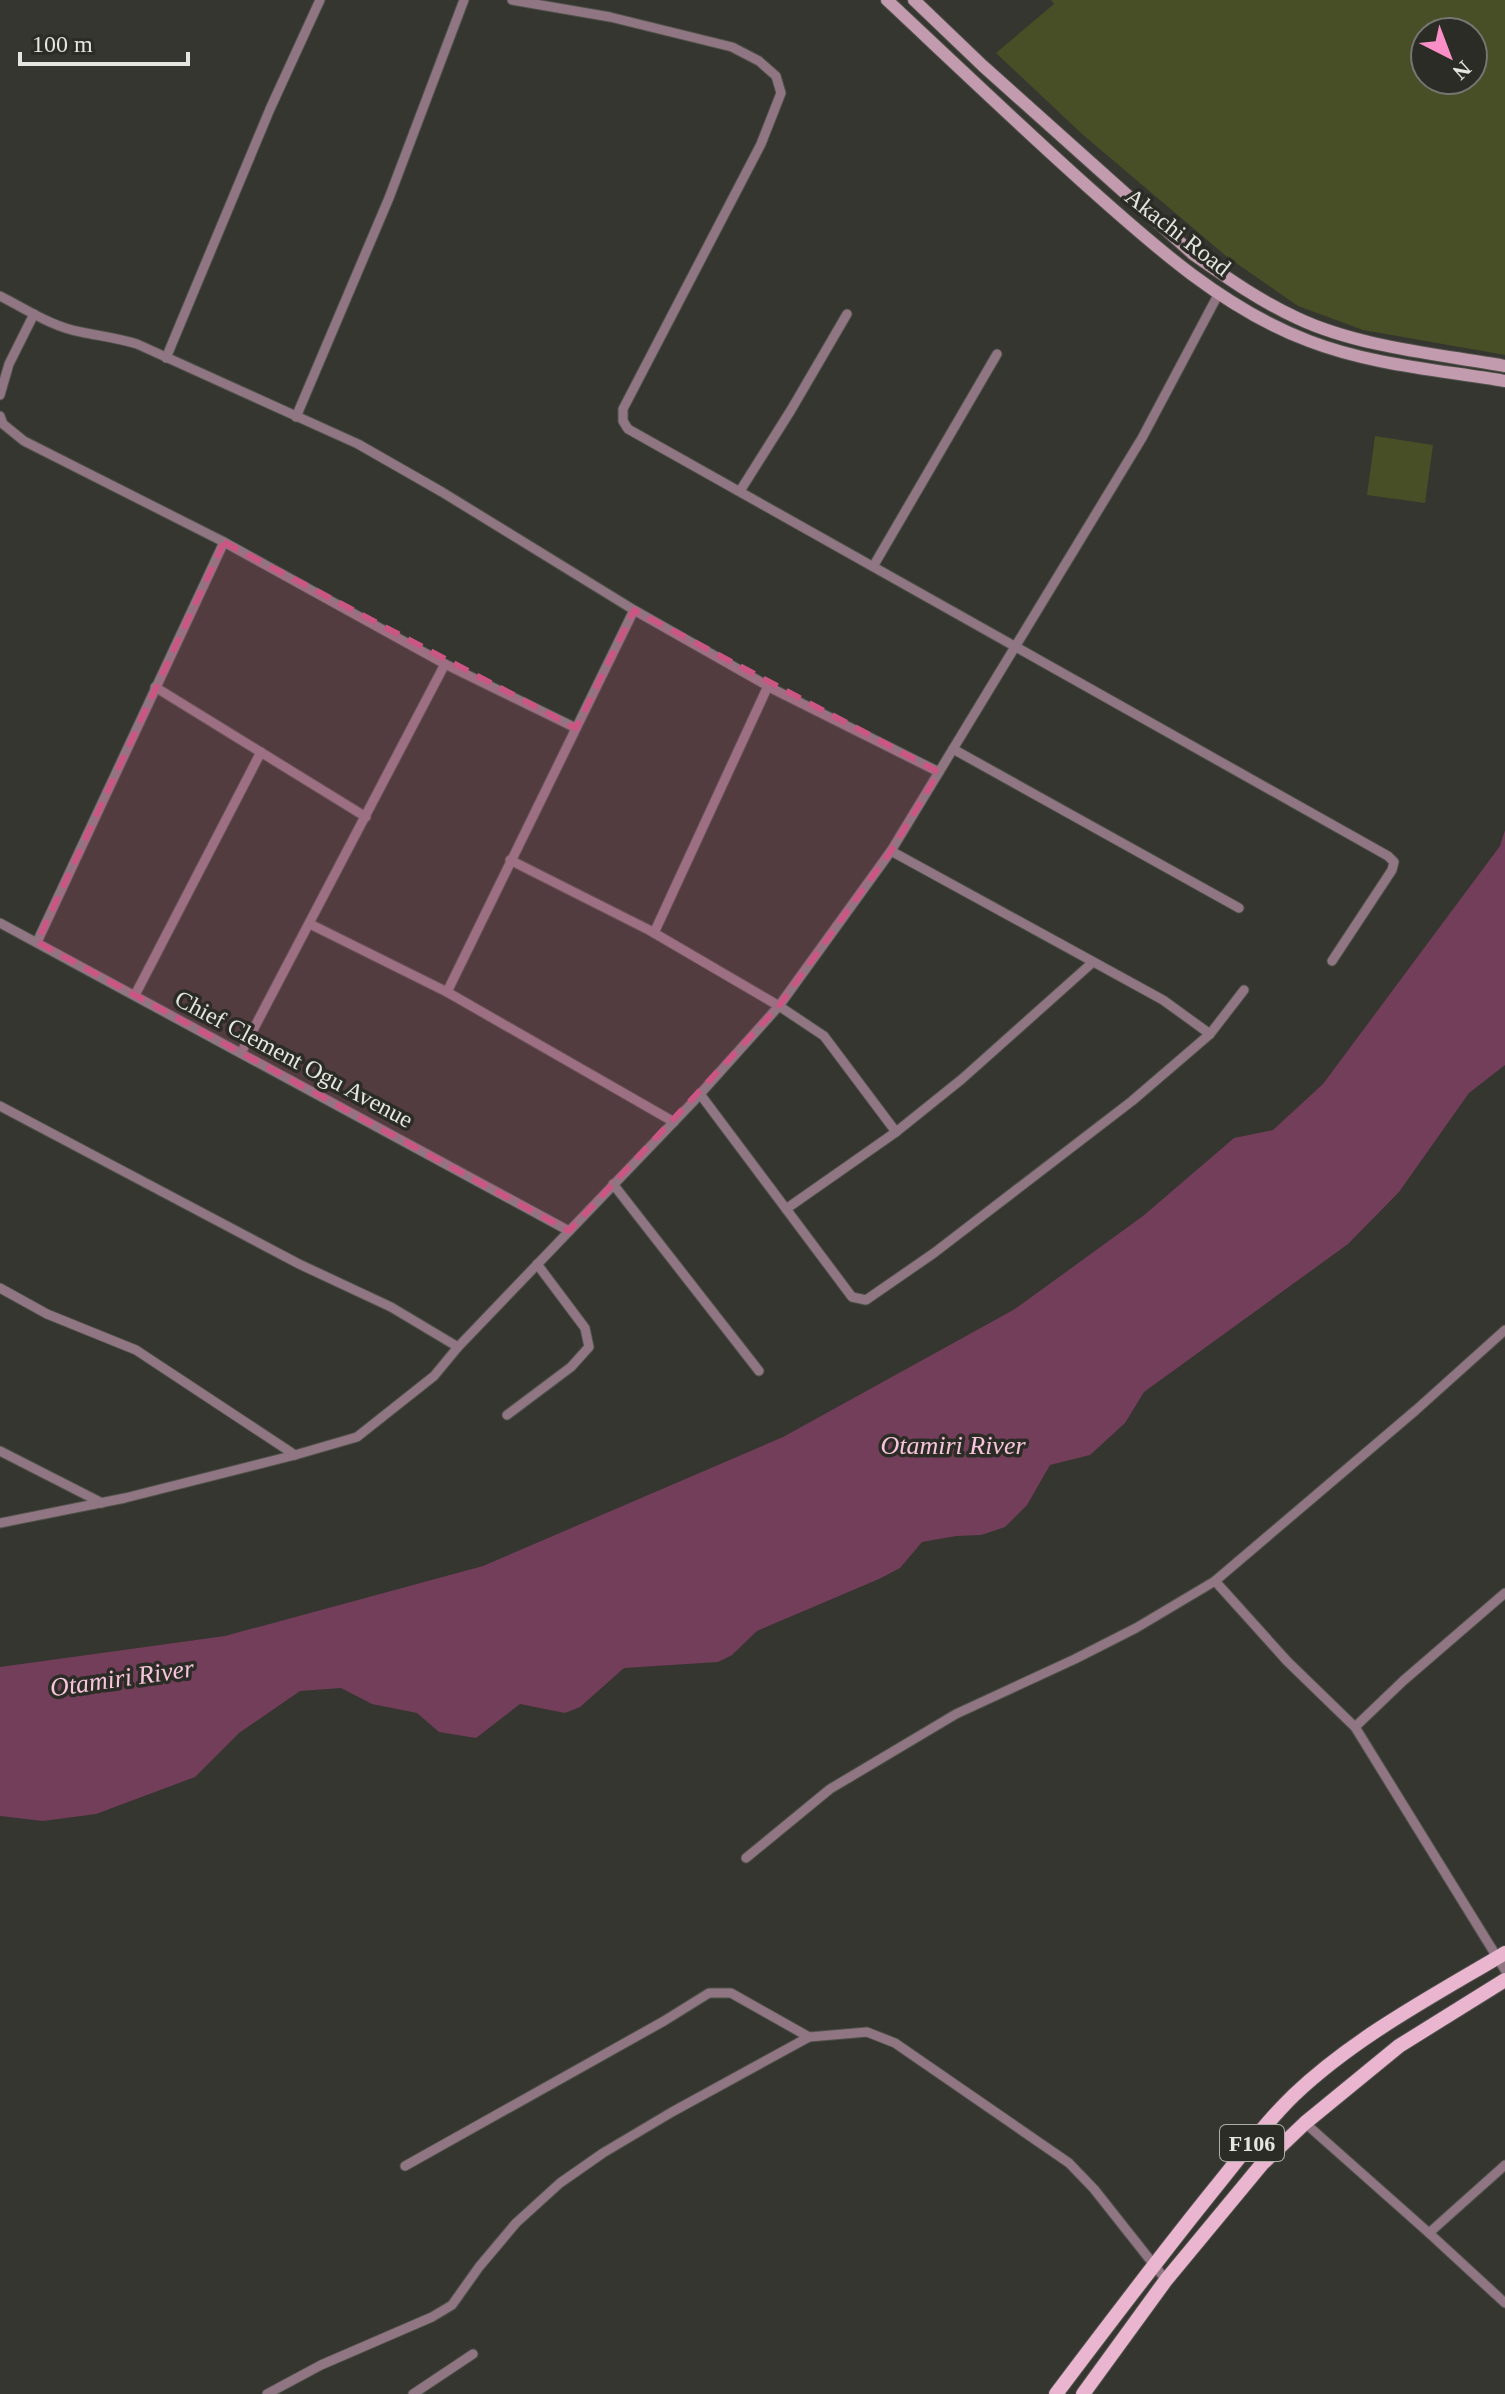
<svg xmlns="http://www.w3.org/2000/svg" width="1505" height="2394" viewBox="0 0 1505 2394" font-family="'Times New Roman',serif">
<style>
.green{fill:#484e26;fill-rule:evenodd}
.water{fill:#723e59}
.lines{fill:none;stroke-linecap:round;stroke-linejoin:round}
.street-casing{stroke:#51524c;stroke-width:11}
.secondary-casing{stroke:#51524c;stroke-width:14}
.primary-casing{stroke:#51524c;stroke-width:16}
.street{stroke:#907682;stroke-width:9}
.secondary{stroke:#c39bae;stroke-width:12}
.primary{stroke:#eab6cf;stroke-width:14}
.marked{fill:#cc5683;fill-opacity:0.2;stroke:#cc5683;stroke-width:6;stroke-dasharray:16 10;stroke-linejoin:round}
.labels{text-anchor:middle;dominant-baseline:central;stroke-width:7;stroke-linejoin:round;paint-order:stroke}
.shield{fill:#2b2c26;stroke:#adaea9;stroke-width:2}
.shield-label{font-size:22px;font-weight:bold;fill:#e5e5e1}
.street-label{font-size:24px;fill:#e5e5e1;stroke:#2b2c26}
.water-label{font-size:26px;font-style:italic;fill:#f7c4dc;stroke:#2b2c26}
</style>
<rect width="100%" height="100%" fill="#353630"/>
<!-- green -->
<g class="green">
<path d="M1051,0H1505V355L1363,330L1298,306L1226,256L1082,134L996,53L1054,4ZM1473,32V80H1425V32Z"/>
<polygon points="1375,436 1433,445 1425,503 1367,495"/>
</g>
<!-- water -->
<polygon class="water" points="1505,830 1505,1065 1469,1093 1399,1192 1348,1244 1144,1392 1125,1423 1090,1455 1050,1465 1027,1505 1005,1527 981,1535 956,1536 922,1542 900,1568 879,1579 757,1631 732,1655 718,1662 624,1668 580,1707 565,1713 520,1704 476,1738 439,1732 417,1713 372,1704 341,1688 300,1691 239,1733 195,1777 96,1814 43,1821 0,1816 0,1667 225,1636 483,1566 783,1437 1015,1309 1143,1216 1234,1138 1273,1130 1323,1084 1500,846"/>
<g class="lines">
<defs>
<g id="street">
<polyline points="512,0 610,17 732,47 759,61 776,76 781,93 761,144 623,409 623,421 628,429 1388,856 1394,862 1392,870 1332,961"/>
<path d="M0,296C26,309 52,327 81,332C100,336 118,338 137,344L358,444L442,492L634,610L775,690L939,772"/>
<polyline points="166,358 270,109 320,0"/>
<polyline points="0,395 9,364 34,314"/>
<polyline points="0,416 3,424 24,441 224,542 445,664 576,728"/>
<polyline points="296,417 389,198 464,0"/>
<polyline points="740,491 791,410 847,314"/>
<polyline points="874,565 997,354"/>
<polyline points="155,687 366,817"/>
<polyline points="953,749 1239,908"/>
<polyline points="891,851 1163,1000 1210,1034"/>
<polyline points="510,860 649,930 779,1006 824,1036 896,1132"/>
<polyline points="0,923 569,1231"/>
<polyline points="310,924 447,992 674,1122"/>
<polyline points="654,933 768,686"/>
<polyline points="37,942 224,542"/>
<polyline points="447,992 634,610"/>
<polyline points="135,995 261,752"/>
<polyline points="241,1053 445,664"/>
<polyline points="700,1094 852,1297 866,1300 934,1253 1132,1101 1210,1034 1244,990"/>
<polyline points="0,1106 299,1264 391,1307 458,1347"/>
<polyline points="613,1184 759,1371"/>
<polyline points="786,1209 896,1132 962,1079 1093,962"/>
<polyline points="0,1288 47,1314 136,1350 295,1455"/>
<polyline points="507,1415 571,1367 589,1347 585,1328 537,1264"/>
<polyline points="0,1451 102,1503"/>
<polyline points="0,1523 125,1498 295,1455 357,1437 434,1376 458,1347 692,1103 779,1006 891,851 1142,438 1219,293"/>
<polyline points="1215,1581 1287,1661 1355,1727"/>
<polyline points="1505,1593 1403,1681 1355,1727 1505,1970"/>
<polyline points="746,1858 830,1789 956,1714 1075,1659 1136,1628 1215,1581 1416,1410 1505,1330"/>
<polyline points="1305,2123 1429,2233"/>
<polyline points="1505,2165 1429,2233 1505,2303"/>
<polyline points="405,2166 664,2021 709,1993 731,1993 809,2037"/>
<polyline points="267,2394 321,2365 432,2317 452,2305 479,2267 516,2223 560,2183 603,2153 672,2112 809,2037 867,2032 895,2043 1069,2163 1094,2189 1166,2280"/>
<polyline points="413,2394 473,2354"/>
</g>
<g id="secondary">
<path d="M887,0C953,62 1019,125 1087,186C1154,246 1224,309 1309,341C1371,365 1440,370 1505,381"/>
<path d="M914,0L983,66L1193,254C1226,277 1260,301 1297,318C1358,347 1438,354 1505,366"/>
</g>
<g id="primary">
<path d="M1056,2394C1108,2325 1161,2255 1215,2188C1241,2156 1265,2123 1294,2095C1355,2037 1433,1996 1505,1953"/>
<polyline points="1083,2394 1166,2280 1262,2164 1305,2123 1399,2046 1505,1980"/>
</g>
</defs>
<!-- street casing -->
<use href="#street" class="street-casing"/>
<!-- secondary casing -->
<use href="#secondary" class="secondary-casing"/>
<!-- primary casing -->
<use href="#primary" class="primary-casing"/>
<!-- street -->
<use href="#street" class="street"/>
<!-- secondary -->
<use href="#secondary" class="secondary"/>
<!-- primary -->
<use href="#primary" class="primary"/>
</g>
<!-- marked area -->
<path class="marked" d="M224,542L576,728L634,610L939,772L891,851L779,1006L569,1231L37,942Z"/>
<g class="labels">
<!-- shield labels -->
<rect class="shield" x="1220" y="2125" width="64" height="36" rx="6"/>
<g class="shield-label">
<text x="1252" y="2143">F106</text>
</g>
<!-- street labels -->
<g class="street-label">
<text transform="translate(1178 232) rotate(38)">Akachi Road</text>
<text transform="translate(294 1059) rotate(28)">Chief Clement Ogu Avenue</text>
</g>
<!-- water labels -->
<g class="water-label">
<text x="953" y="1445">Otamiri River</text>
<text transform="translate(122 1678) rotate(-8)">Otamiri River</text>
</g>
</g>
<!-- north arrow -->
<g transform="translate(1449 56) rotate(138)"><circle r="38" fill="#2b2c26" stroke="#757671" stroke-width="2"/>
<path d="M0-6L14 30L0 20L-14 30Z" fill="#fa8fc7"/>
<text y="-12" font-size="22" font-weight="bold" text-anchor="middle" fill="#e5e5e1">N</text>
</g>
<!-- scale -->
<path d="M20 52v12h168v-12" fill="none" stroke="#e5e5e1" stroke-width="4"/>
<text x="32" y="52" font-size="24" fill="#e5e5e1" stroke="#2b2c26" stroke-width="6" paint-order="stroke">100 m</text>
</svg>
